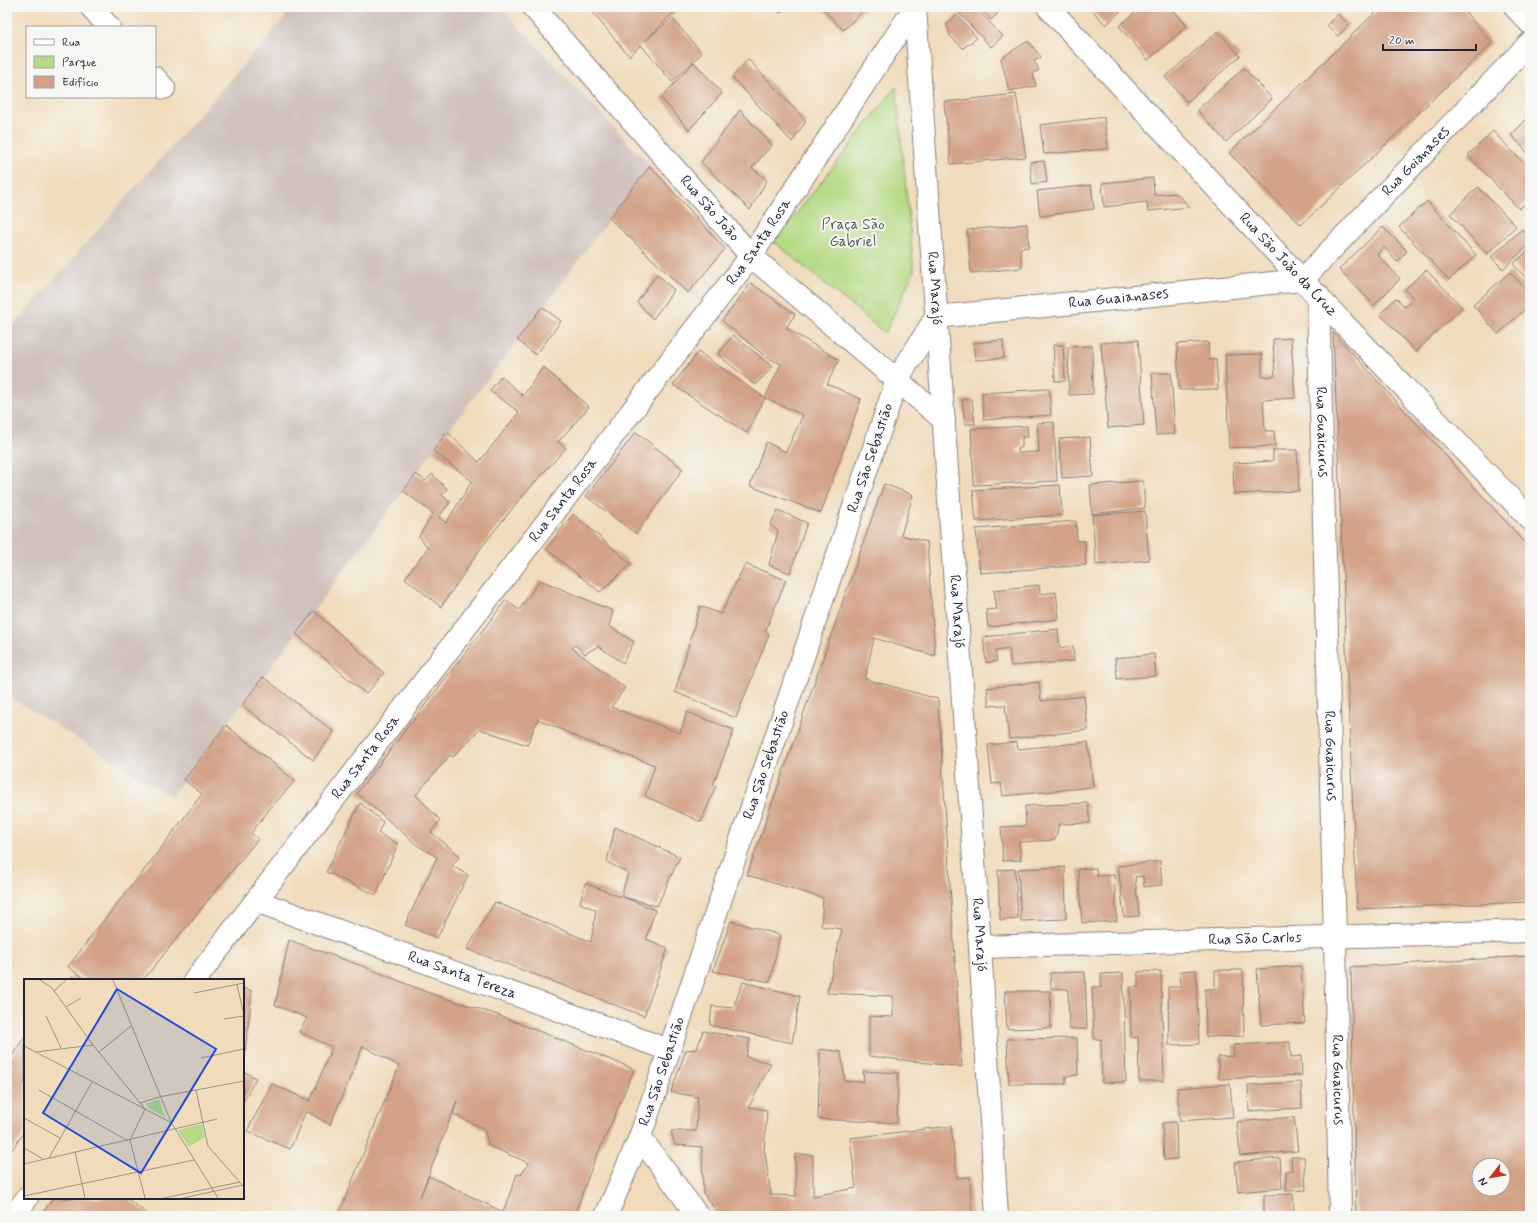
<svg xmlns="http://www.w3.org/2000/svg" width="1537" height="1223" viewBox="0 0 1537 1223" font-family="Mynerve,sans-serif">
<style>
.industrial{fill:#cec1ba}
.green{fill:#b4da83;stroke:#6b7e5f}
.building{fill:#d3a286;fill-rule:evenodd}
.lines{fill:none;stroke-linecap:round;stroke-linejoin:round}
.minor-casing{stroke:#897f7b;stroke-width:24}
.tertiary-casing{stroke:#897f7b;stroke-width:24}
.minor{stroke:#fff;stroke-width:22}
.tertiary{stroke:#fff;stroke-width:22}
.labels{text-anchor:middle;dominant-baseline:central;stroke-width:4;stroke-linejoin:round;paint-order:stroke}
.street-label{font-size:15px;fill:#22223b;stroke:#f6f6f2}
.park-label{font-size:15px;fill:#4e5951;stroke:#f6f6f2}
.inset-road{fill:none;stroke:#9e9288;stroke-width:1}
.view{fill:#1d4ed8;fill-opacity:0.15;stroke:#1d4ed8;stroke-width:2}
.inset-edge{fill:none;stroke:#22223b;stroke-width:2}
</style>
<rect width="100%" height="100%" fill="#f6f6f2"/>
<filter id="ink" filterUnits="userSpaceOnUse"><feTurbulence type="fractalNoise" baseFrequency=".025" numOctaves="2"/><feDisplacementMap in="SourceGraphic" scale="8" xChannelSelector="R" yChannelSelector="G"/><feConvolveMatrix kernelMatrix="1 2 1 2 8 2 1 2 1" color-interpolation-filters="sRGB"/></filter>
<filter id="wash" filterUnits="userSpaceOnUse"><feTurbulence type="fractalNoise" baseFrequency=".012" numOctaves="4" result="noise"/><feDisplacementMap in="SourceGraphic" scale="16" xChannelSelector="R" yChannelSelector="G"/><feGaussianBlur stdDeviation="0.9" result="paint"/><feColorMatrix in="noise" values="0 0 0 0 0 0 0 0 0 0 0 0 0 0 0 0 0 1.4 0 .05"/><feComposite in="paint" operator="in"/></filter>
<g filter="url(#wash)">
<rect width="100%" height="100%" fill="#f0dcbb"/>
<!-- industrial -->
<polygon class="industrial" points="294,7 500,7 650,166 433,451 296,634 171,797 7,695 7,333"/>
<!-- green -->
<polygon class="green" points="896,87 914,271 885,333 774,242"/>
<g id="blocks">
<!-- building -->
<g class="building">
<polygon points="588,7 682,7 670,16 646,40 672,18 702,53 672,82 641,45 629,56"/>
<polygon points="775,7 786,7 780,13"/>
<polygon points="821,7 868,7 843,30"/>
<polygon points="959,7 975,7 1003,36 991,47 956,10"/>
<polygon points="979,7 1004,7 991,20"/>
<polygon points="1089,7 1125,7 1106,25"/>
<polygon points="1141,7 1171,7 1187,26 1148,60 1119,26"/>
<polygon points="1381,7 1461,7 1492,43 1301,225 1229,153"/>
<polygon points="1338,14 1349,25 1338,36 1327,25"/>
<polygon points="957,15 977,38 963,48 950,36 947,24"/>
<polygon points="1218,31 1240,56 1187,102 1165,77"/>
<polygon points="1028,41 1041,57 1034,61 1039,70 1033,73 1036,86 1009,91 1001,58"/>
<polygon points="748,59 806,121 792,142 732,77"/>
<polygon points="694,62 722,93 689,130 661,98"/>
<polygon points="1244,68 1272,99 1226,142 1197,110"/>
<polygon points="1016,94 1026,157 951,164 944,102"/>
<polygon points="740,110 772,145 752,168 767,180 750,210 701,162"/>
<polygon points="1530,116 1530,155 1511,135"/>
<polygon points="1104,117 1108,149 1044,154 1040,125"/>
<polygon points="1493,131 1530,170 1530,199 1519,209 1468,155"/>
<polygon points="1044,161 1047,182 1032,184 1030,162"/>
<polygon points="650,166 725,249 688,293 609,218"/>
<polygon points="1153,178 1154,195 1176,193 1190,207 1148,211 1147,202 1104,207 1102,183"/>
<polygon points="1091,185 1094,209 1040,216 1037,191"/>
<polygon points="1478,187 1516,226 1487,254 1450,214"/>
<polygon points="1427,201 1476,255 1449,280 1399,227"/>
<polygon points="1530,221 1530,231 1525,225"/>
<polygon points="1027,224 1029,247 1020,248 1022,268 971,273 967,230"/>
<polygon points="1383,227 1407,251 1397,262 1384,247 1377,254 1400,279 1374,305 1339,269"/>
<polygon points="1522,229 1530,238 1530,244 1503,269 1491,257"/>
<polygon points="1530,249 1530,282 1513,264"/>
<polygon points="1426,270 1462,307 1416,352 1380,314 1396,298 1405,307 1414,299 1405,289"/>
<polygon points="1510,272 1530,294 1530,305 1498,334 1473,305"/>
<polygon points="657,274 674,290 653,319 637,302"/>
<polygon points="751,283 795,314 786,328 839,360 827,384 861,399 821,513 750,486 766,442 786,452 803,415 765,398 747,433 673,385 698,352 765,398 781,364 766,357 722,321"/>
<polygon points="542,307 561,321 536,355 517,340"/>
<polygon points="1333,332 1530,548 1530,902 1357,909"/>
<polygon points="733,335 773,367 755,385 718,355"/>
<polygon points="1291,338 1295,398 1263,400 1265,431 1274,431 1275,446 1229,448 1225,355 1262,354 1262,377 1275,376 1273,339"/>
<polygon points="1003,340 1004,358 975,360 973,343"/>
<polygon points="1138,340 1144,425 1108,428 1101,343"/>
<polygon points="1208,342 1209,360 1216,359 1218,389 1179,390 1177,344"/>
<polygon points="1053,345 1063,345 1065,381 1055,381"/>
<polygon points="1092,346 1093,394 1069,395 1068,347"/>
<polygon points="543,367 589,407 558,442 566,448 519,500 481,548 441,607 405,578 428,548 419,536 433,513 403,491 416,474 426,481 432,474 447,489 442,495 450,502 439,517 446,523 472,481 433,451 447,432 479,462 519,412 490,391 501,376 523,396"/>
<polygon points="1152,373 1171,373 1175,434 1156,435"/>
<polygon points="1049,389 1051,415 984,420 982,393"/>
<polygon points="972,399 975,424 965,424 962,400"/>
<polygon points="1054,422 1057,481 974,485 971,429 1027,426 1028,437 1022,437 1022,447 1017,449 1018,453 1039,452 1037,423"/>
<polygon points="636,432 683,469 636,534 586,496"/>
<polygon points="1090,437 1093,476 1062,478 1059,439"/>
<polygon points="1273,450 1297,450 1299,491 1234,494 1233,463 1273,461"/>
<polygon points="1143,481 1145,508 1092,514 1090,485"/>
<polygon points="884,484 913,495 901,535 927,542 935,656 874,638 865,679 938,699 962,1067 869,1056 869,1016 893,1017 893,996 827,993 842,929 821,926 823,898 747,875"/>
<polygon points="1060,485 1062,515 976,521 973,490"/>
<polygon points="778,510 807,523 790,573 769,565 778,531 770,525"/>
<polygon points="1145,511 1149,560 1096,565 1092,515"/>
<polygon points="573,514 631,564 600,592 546,549"/>
<polygon points="1076,521 1077,541 1085,541 1086,565 980,573 976,529"/>
<polygon points="745,564 786,580 765,632 769,634 736,718 675,692 700,606 721,614"/>
<polygon points="540,580 613,611 609,626 634,642 623,663 598,646 585,654 575,645 572,648 625,688 611,707 680,733 687,712 734,730 713,785 716,786 701,822 645,796 655,765 588,742 538,719 527,745 480,729 453,757 450,755 416,795 440,820 431,832 460,856 452,866 468,875 437,938 405,925 437,857 417,845 357,793 506,600 519,610"/>
<polygon points="1039,585 1040,594 1056,592 1059,619 988,627 986,610 997,609 994,590"/>
<polygon points="314,611 384,673 366,694 296,634"/>
<polygon points="1058,629 1060,648 1073,646 1074,661 1011,666 1009,649 995,651 997,661 986,663 983,637"/>
<polygon points="1154,654 1156,676 1117,679 1115,658"/>
<polygon points="263,677 334,732 313,760 242,705"/>
<polygon points="1039,682 1041,701 1084,696 1088,730 1009,739 1005,705 989,706 987,688"/>
<polygon points="226,725 295,781 272,806 251,833 258,839 143,980 87,980 68,967 96,930 142,873 202,794 184,780"/>
<polygon points="1017,742 1018,749 1088,742 1093,787 1003,796 1001,783 992,784 988,745"/>
<polygon points="360,803 383,822 378,833 398,844 376,895 326,872"/>
<polygon points="1088,803 1090,823 1059,824 1055,840 1019,842 1021,860 1003,861 1001,827 1026,826 1025,806"/>
<polygon points="615,827 680,857 657,906 623,897 655,910 646,939 668,948 644,1016 467,949 495,902 591,942 596,910 580,903 585,883 621,897 628,873 607,862"/>
<polygon points="1160,861 1162,885 1144,887 1143,876 1135,877 1139,916 1124,917 1118,866"/>
<polygon points="1065,867 1066,919 1021,921 1018,869"/>
<polygon points="1096,868 1097,876 1114,875 1117,921 1082,923 1078,869"/>
<polygon points="1015,869 1018,919 1000,920 998,870"/>
<polygon points="731,921 780,935 770,982 713,971"/>
<path d="M289,940L365,967L429,993L498,1015L634,1069L616,1113L593,1164L574,1216H416L413,1214L412,1216H338L399,1066L363,1046L330,1125L306,1111L290,1149L247,1131L272,1084L310,1101L332,1047L299,1032L307,1018L275,1005ZM457,1101L453,1114L484,1129L489,1146L529,1163L521,1175L517,1174L503,1212L429,1176L420,1197Z"/>
<path d="M1530,956V1216H1356L1351,967ZM1479,1165H1503V1189H1479Z"/>
<polygon points="1301,966 1305,1023 1261,1025 1257,969"/>
<polygon points="1196,970 1199,1044 1169,1045 1168,987 1181,987 1180,971"/>
<polygon points="1215,970 1243,970 1244,1036 1206,1037 1205,989 1215,989"/>
<polygon points="1161,971 1164,1081 1139,1081 1138,1037 1131,1038 1130,987 1138,987 1138,972"/>
<polygon points="1085,972 1087,1029 1069,1029 1068,989 1051,989 1050,973"/>
<polygon points="1123,973 1126,1082 1102,1083 1101,1039 1094,1039 1092,987 1101,987 1101,974"/>
<polygon points="73,976 78,980 70,980"/>
<polygon points="743,982 800,996 792,1043 710,1025 712,1006 733,1008"/>
<polygon points="243,988 252,991 244,1060 243,1060"/>
<polygon points="1005,991 1050,991 1051,1028 1007,1029"/>
<polygon points="703,1031 750,1039 746,1057 771,1063 749,1107 767,1110 764,1152 765,1152 771,1195 796,1196 795,1154 813,1155 813,1196 856,1188 850,1138 951,1126 957,1178 970,1177 972,1216 720,1216 703,1193 702,1147 675,1145 671,1131 696,1131 698,1097 671,1092 686,1050 697,1049"/>
<polygon points="25,1036 25,1131 7,1157 7,1063"/>
<polygon points="1077,1038 1078,1075 1066,1076 1066,1084 1009,1084 1007,1039"/>
<polygon points="1290,1042 1291,1057 1301,1056 1302,1075 1219,1079 1218,1057 1234,1056 1233,1045"/>
<polygon points="820,1049 841,1052 845,1081 864,1082 863,1071 898,1073 897,1123 818,1119"/>
<polygon points="243,1071 256,1078 243,1102"/>
<polygon points="1301,1082 1302,1108 1249,1111 1248,1085"/>
<polygon points="1230,1084 1233,1117 1180,1121 1177,1088"/>
<polygon points="1294,1117 1298,1151 1240,1156 1237,1122"/>
<polygon points="1176,1122 1177,1159 1164,1160 1162,1123"/>
<polygon points="1291,1157 1304,1157 1306,1190 1286,1191 1286,1171 1292,1171"/>
<polygon points="1280,1158 1282,1188 1238,1192 1235,1162"/>
<polygon points="1293,1194 1294,1216 1245,1216 1245,1215 1264,1214 1264,1195"/>
<polygon points="53,1198 126,1198 150,1216 40,1216"/>
</g>
</g>
</g>
<g filter="url(#ink)">
<use href="#blocks" fill-opacity="0" stroke="#897f7b" stroke-width="1"/>
<g class="lines">
<defs>
<g id="minor">
<polyline points="91,7 109,27"/>
<path id="s1" d="M915,7L980,947L997,1216"/>
<path id="s2" d="M1048,7L1302,280L1530,519"/>
<polyline points="1515,7 1530,23"/>
<polyline points="155,78 164,88"/>
<polyline points="751,256 944,420"/>
<path id="s3" d="M1318,295L1335,936L1340,1216"/>
<path id="s4" d="M256,901L669,1050"/>
<path id="s5" d="M980,947L1530,931"/>
<polyline points="640,1137 698,1216"/>
<path id="s6" d="M606,1216L640,1137L897,380L936,317L1302,280L1530,43"/>
</g>
<g id="tertiary">
<path id="s7" d="M533,7L751,256"/>
<path id="s8" d="M195,980L751,256L915,7"/>
<polyline points="14,1216 27,1198"/>
</g>
</defs>
<!-- minor casing -->
<use href="#minor" class="minor-casing"/>
<!-- tertiary casing -->
<use href="#tertiary" class="tertiary-casing"/>
<!-- minor -->
<use href="#minor" class="minor"/>
<!-- tertiary -->
<use href="#tertiary" class="tertiary"/>
</g>
</g>
<g class="labels">
<!-- street labels -->
<g class="street-label">
<text stroke="none"><textPath href="#s6" startOffset="1492">Rua Goianases</textPath></text>
<text stroke="none"><textPath href="#s7" startOffset="268">Rua São João</textPath></text>
<text stroke="none"><textPath href="#s8" startOffset="929">Rua Santa Rosa</textPath></text>
<text stroke="none"><textPath href="#s2" startOffset="352">Rua São João da Cruz</textPath></text>
<text stroke="none"><textPath href="#s1" startOffset="282">Rua Marajó</textPath></text>
<text stroke="none"><textPath href="#s6" startOffset="1143">Rua Guaianases</textPath></text>
<text stroke="none"><textPath href="#s3" startOffset="137">Rua Guaicurus</textPath></text>
<text stroke="none"><textPath href="#s6" startOffset="803">Rua São Sebastião</textPath></text>
<text stroke="none"><textPath href="#s8" startOffset="605">Rua Santa Rosa</textPath></text>
<text stroke="none"><textPath href="#s1" startOffset="606">Rua Marajó</textPath></text>
<text stroke="none"><textPath href="#s3" startOffset="461">Rua Guaicurus</textPath></text>
<text stroke="none"><textPath href="#s8" startOffset="281">Rua Santa Rosa</textPath></text>
<text stroke="none"><textPath href="#s6" startOffset="479">Rua São Sebastião</textPath></text>
<text stroke="none"><textPath href="#s1" startOffset="930">Rua Marajó</textPath></text>
<text stroke="none"><textPath href="#s5" startOffset="275">Rua São Carlos</textPath></text>
<text stroke="none"><textPath href="#s4" startOffset="219">Rua Santa Tereza</textPath></text>
<text stroke="none"><textPath href="#s6" startOffset="155">Rua São Sebastião</textPath></text>
<text stroke="none"><textPath href="#s3" startOffset="785">Rua Guaicurus</textPath></text>
</g>
<!-- park labels -->
<g class="park-label">
<text x="853" y="225">Praça São<tspan x="853" dy="17">Gabriel</tspan></text>
</g>
</g>
<!-- overview -->
<g transform="translate(24 979)">
<rect width="220" height="220" fill="#f0dcbb"/>
<path d="M135,120L141,138L126,130L122,125ZM178,145L181,158L165,168L154,151Z" fill="#b4da83"/>
<path class="inset-road" d="M16,1L28,9L69,66L121,130L106,161L121,219M89,1L147,143L194,219M213,6L220,36M30,12L42,1M170,14L220,4M42,28L57,19M22,37L37,69M200,40L220,37M0,67L146,143M12,73L69,66M75,73L107,47M177,79L220,70M15,111L104,162M172,111L184,167L220,208M116,124L135,118L220,102M0,139L36,159M0,169L19,180M51,173L61,219M25,179L68,103M0,185L193,140M0,217L170,181M140,219L216,203M159,219L219,206"/>
<path class="view" d="M93,10L192,70L117,194L19,134Z"/>
<rect width="220" height="220" class="inset-edge"/>
</g>
<!-- margin -->
<rect width="1537" height="1223" fill="none" stroke="#f6f6f2" stroke-width="24"/>
<!-- legend -->
<rect x="26" y="26" width="130" height="72" fill="#f6f6f2" stroke="#a1a1a9"/>
<rect x="34" y="39" width="20" height="6" fill="#ffffff" stroke="#a1a1a9"/>
<text x="62" y="46" font-size="12" fill="#22223b">Rua</text>
<rect x="34" y="56" width="20" height="12" fill="#b4da83" stroke="#a1a1a9"/>
<text x="62" y="66" font-size="12" fill="#22223b">Parque</text>
<rect x="34" y="76" width="20" height="12" fill="#d3a286" stroke="#a1a1a9"/>
<text x="62" y="86" font-size="12" fill="#22223b">Edifício</text>
<!-- north arrow -->
<g transform="translate(1491 1177) rotate(239)"><circle r="19" fill="#f6f6f2" stroke="#a1a1a9"/>
<path d="M0-3L7 15L0 10L-7 15Z" fill="#c8321e"/>
<text y="-6" font-size="11" font-weight="bold" text-anchor="middle" fill="#22223b">N</text>
</g>
<!-- scale -->
<path d="M1383 44v6h93v-6" fill="none" stroke="#22223b" stroke-width="2"/>
<text x="1389" y="44" font-size="12" fill="#22223b" stroke="#f6f6f2" stroke-width="3" paint-order="stroke">20 m</text>
</svg>
